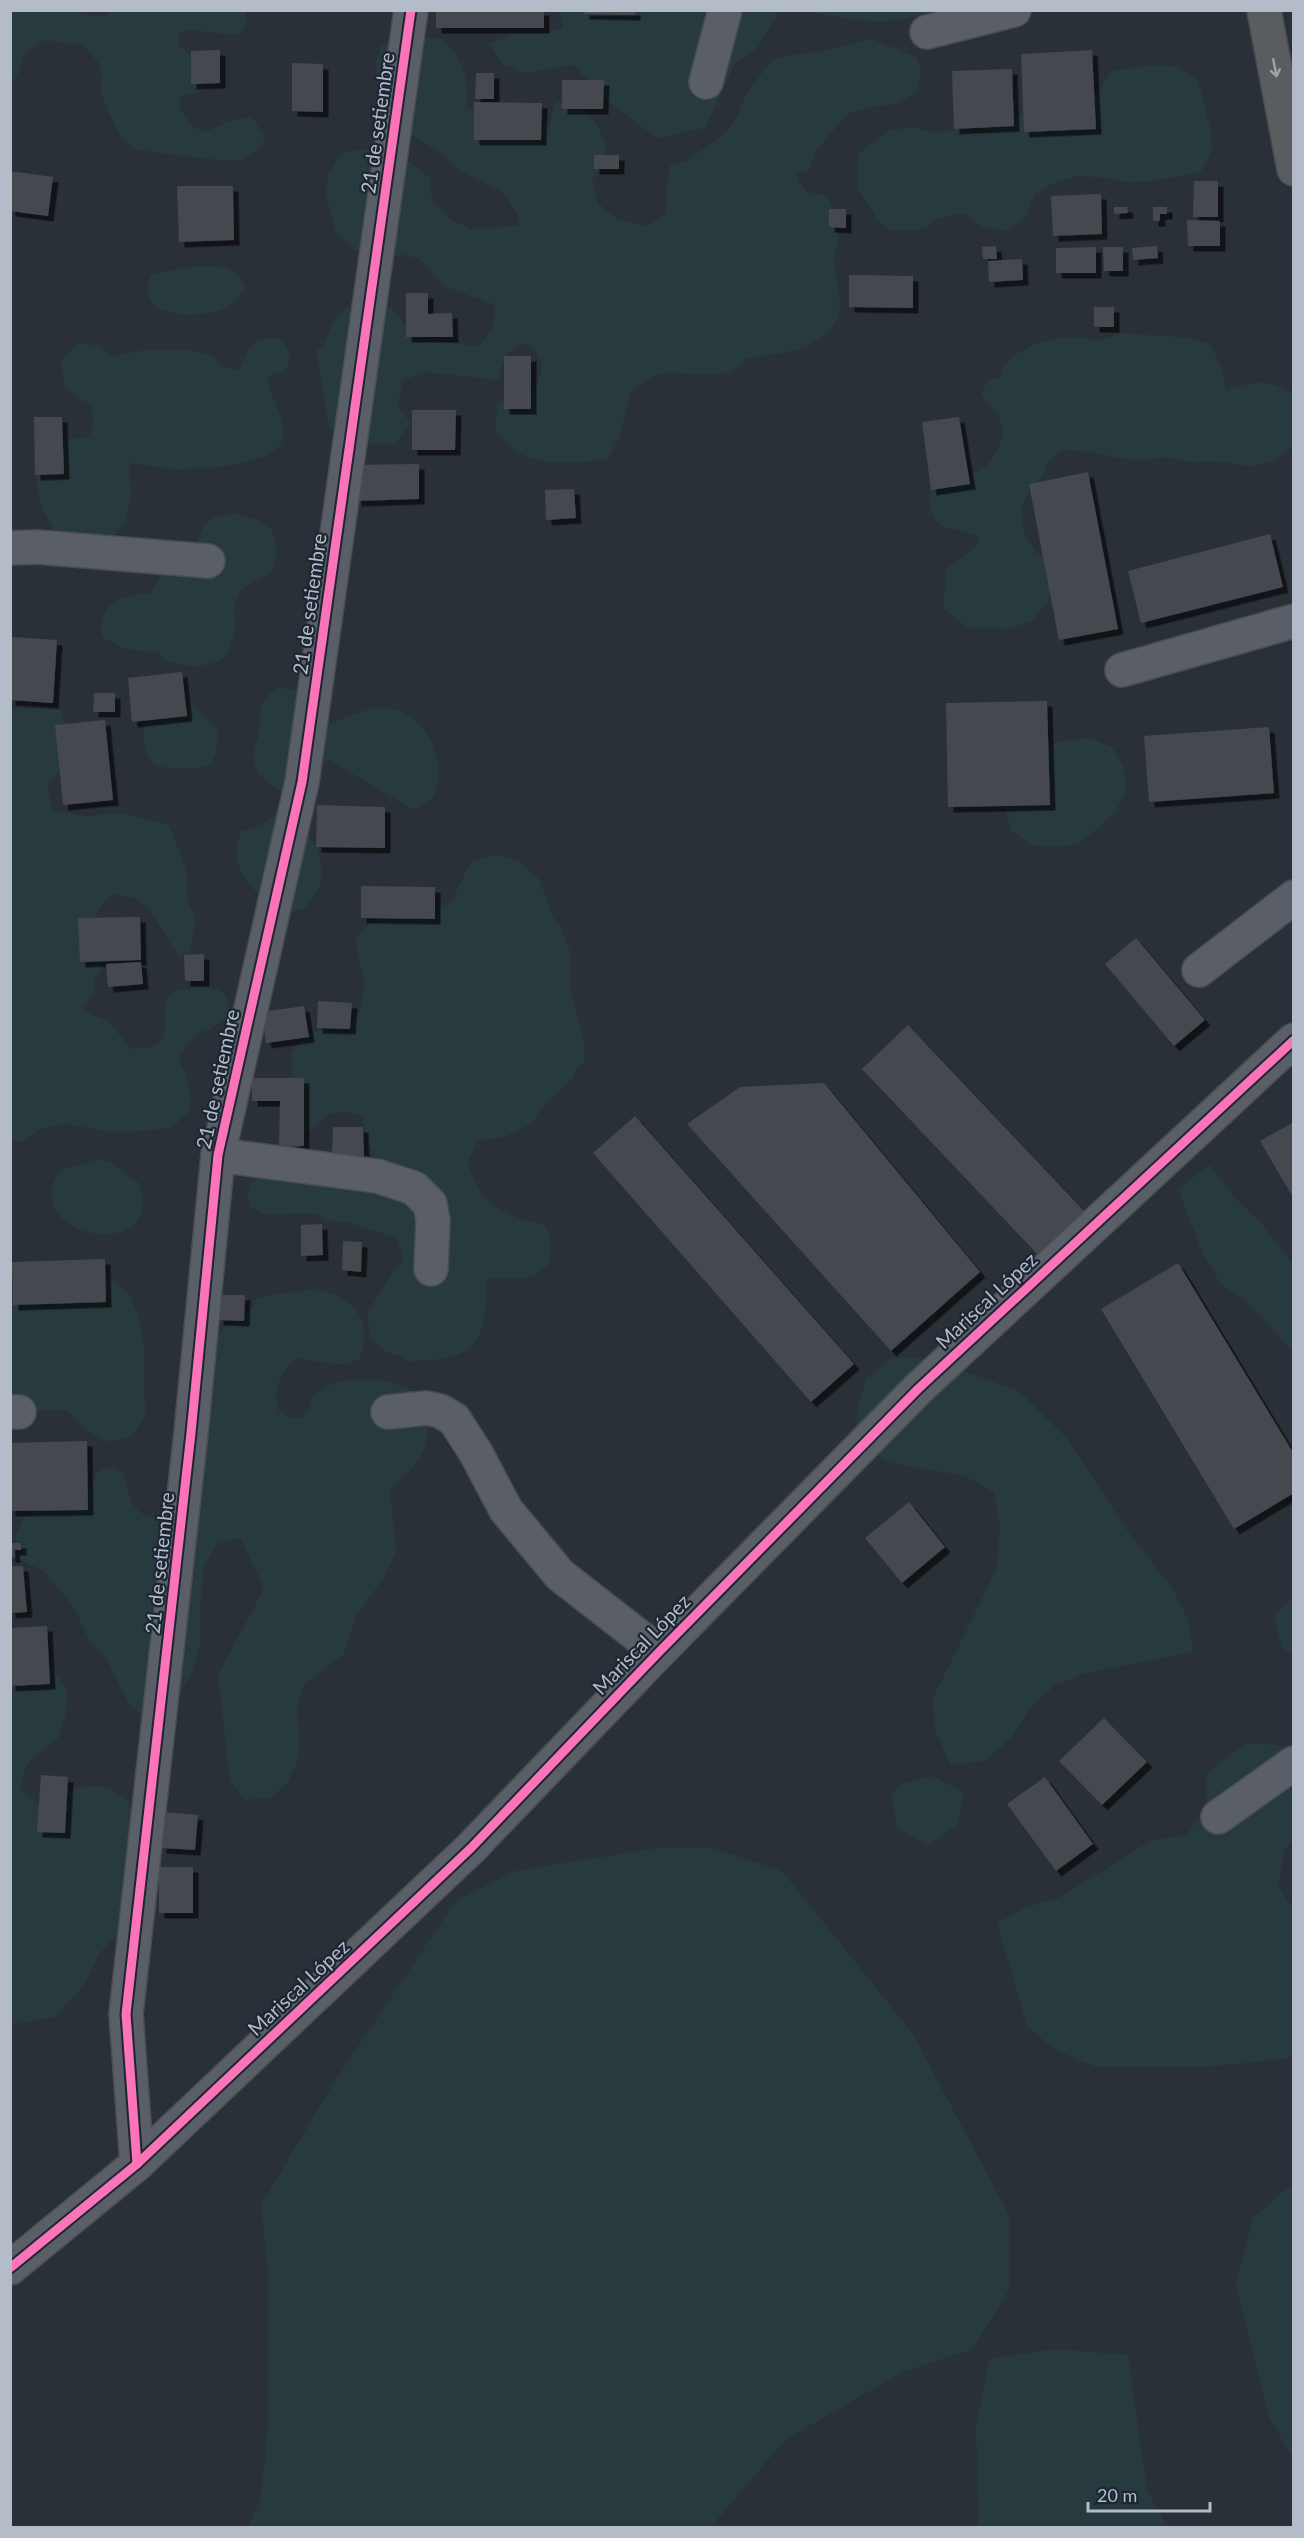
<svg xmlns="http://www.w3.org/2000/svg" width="1304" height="2538" viewBox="0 0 1304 2538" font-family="Lato,sans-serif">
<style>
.green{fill:#273a3e}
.building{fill:#444950;filter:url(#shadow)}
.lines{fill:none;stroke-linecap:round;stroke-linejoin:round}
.minor-casing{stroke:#484c53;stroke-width:36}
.highway-casing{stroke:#474c53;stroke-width:36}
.minor{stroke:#5a5e66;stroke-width:33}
.highway{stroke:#5a5d60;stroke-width:33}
.cycleway-casing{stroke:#1d2633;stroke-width:13}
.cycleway{stroke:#fb73b8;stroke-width:9}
.oneway{stroke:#9ea4af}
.labels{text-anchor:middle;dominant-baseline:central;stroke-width:4.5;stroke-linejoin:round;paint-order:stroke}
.street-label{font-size:20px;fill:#b4bcc9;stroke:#1d2633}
</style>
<defs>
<filter id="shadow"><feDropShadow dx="5.5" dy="5.5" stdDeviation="0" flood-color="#0009"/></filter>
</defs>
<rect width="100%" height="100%" fill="#2a3038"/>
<!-- green -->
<g class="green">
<path d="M111,10L246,11V25L239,34C220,37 195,26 180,32L178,44C193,62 216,64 204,90L180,97L179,107L193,127L205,132L228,122L252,117L264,136L263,145L244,160H218L137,150L121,137L110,115L101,93L102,74L98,63L91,54L81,45L45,40L26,51L18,74L11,83V11H80L92,16H104Z"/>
<polygon points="622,10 640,13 641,10 779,11 756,50 735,63 705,128 657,138 615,107 573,65 525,73 502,64 489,44 512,34 536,34 563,28 559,11"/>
<path d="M806,11L932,10V11C888,29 852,20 806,11Z"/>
<path d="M419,36L443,39C465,63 468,77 467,109L480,111L527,129L550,125L555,101L578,105L596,123L606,144L605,161L592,180L598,203L619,220L648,226L667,213V188L670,165L685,162L725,134L738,114L747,92L770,63L780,57L817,52L872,39L916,57L921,68L917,92L896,104L870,107L847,114L816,151L808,173L797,172L800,183L807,192C830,195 832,199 835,220C837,228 840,234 838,243C838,247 834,251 834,256C833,286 854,313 822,337C801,353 771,355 746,358C731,384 690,371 665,373C654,374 641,385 631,390L619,438L608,459C577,463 537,468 511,448C505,443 501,435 496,430L497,405L514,388L537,386C543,367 544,357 527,343C506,347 504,361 498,380L424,372L402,381L398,405L411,424L396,443L373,444L347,442L329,426L316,351L323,346L333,323L348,306L372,300L395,311L408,330L430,340L478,347L493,329L495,305L444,286L419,259L405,255L381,258L354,250L336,232L326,195L328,174L342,153C381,145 400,151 430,178L432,201L450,219L471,229L520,226L518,215L504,193L460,171L442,153L409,134L386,113L377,89L376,61L382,45L392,38Z"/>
<polygon points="1158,65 1177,67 1198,80 1210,126 1212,150 1201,172 1153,181 1128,182 1105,178 1079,176 1056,182 1035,194 1027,216 1008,230 983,228 964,213 937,219 928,227 916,230 891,230 880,223 857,188 858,154 890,130 913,127 935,134 1007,117 1069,110 1099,92 1110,71"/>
<path d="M189,267C214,267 234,261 246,287C241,293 236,300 230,305C205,322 129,320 152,274Z"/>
<path d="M1121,333L1192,338L1211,345L1221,367L1226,390C1258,381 1262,378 1293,394V445L1277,459L1253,467L1215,461L1191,462L1167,457L1142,460L1118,458L1093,452L1065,450L1054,455L1046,465L1043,476L1030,489L1020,511L1023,519V530L1036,553L1044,554L1053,577L1048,601L1032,621L1009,629L969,628L943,609L946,569L976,546L980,537C967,530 954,531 942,526C928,519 929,494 931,482C975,472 990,479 1004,430L997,414L981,395C988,383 982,381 1000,378C1003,345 1072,329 1097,341Z"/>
<path d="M269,338L281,339C291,351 292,357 285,371L273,374L268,379V385C273,401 289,424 282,441C273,466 197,470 174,469C159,468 144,464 129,463L131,497L126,521L110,539L65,544C44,518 21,476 53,449C56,446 60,442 64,440C70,438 80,438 87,438L93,427L92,403L84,401L64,386L61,361L77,343L101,346L109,357L145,350H190L214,357L222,367L239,370C250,352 245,343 269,338Z"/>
<path d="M237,514L260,521L271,528C278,544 279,557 270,574C208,598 252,618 224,658C201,670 187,667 163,659L160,653L124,649L102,637C97,602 121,595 151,593L164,571L195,547L204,524L214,517Z"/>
<path d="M277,688L303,690L327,724C342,720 357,712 371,709C410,699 439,739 439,774C439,782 436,790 434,797L414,810L329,760C304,779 308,806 307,835L318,848L322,874L320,887L305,908L287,913C255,896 225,870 241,831C265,824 284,818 281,790C263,784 249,766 255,746C255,743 258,740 258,737C263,715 255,702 277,688Z"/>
<path d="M186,697L218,730L216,754L210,765C197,769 162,772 151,762C147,758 145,750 144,744C142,735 143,725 149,717C157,708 176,702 186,697Z"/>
<path d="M12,708L61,710L69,734L61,768L47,786L52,811L88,816L102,814H128L169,825L186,869L188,904L194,914L195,926L190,950L180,957C158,931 154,892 111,895C83,921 100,936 103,966L94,980V992L83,1007L86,1012L109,1022L131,1049C139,1048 152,1048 158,1044C176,1031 147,989 192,988C201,987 212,986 220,991C229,996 229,1007 229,1016L210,1030L200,1032L180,1053L179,1060L186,1074L189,1087L191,1099L189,1112L171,1128L114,1133L67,1124L42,1128L21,1142L11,1140L10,1097L13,1090L10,1087Z"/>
<polygon points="1090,738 1112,747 1124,767 1126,791 1115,813 1079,844 1055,847 1031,845 1012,831 1004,807 1002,784 1015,764 1058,742"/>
<path d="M496,855L521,862L539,879L553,917L560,926L570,951V991L584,1039L585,1062L577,1067L573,1078L545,1104L531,1124L505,1137L478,1141L468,1162C479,1204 505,1217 545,1225C557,1248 554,1273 523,1278C511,1280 498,1278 486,1278C488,1348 474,1361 405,1361L400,1356L388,1353L369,1337L368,1312L393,1272L404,1261L396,1238L350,1223L325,1220L316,1213L264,1214L250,1206L248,1195L250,1183L266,1174L397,1170L375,1158L364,1129L363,1116C340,1109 324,1110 311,1132L296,1130L291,1055C308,1028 319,1031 349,1028L361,1008L365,984L355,941L361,930L382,916L428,912L455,901L457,889L471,862Z"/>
<path d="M95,1160C110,1160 115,1164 126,1175C130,1179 134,1179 139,1183C169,1264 17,1241 59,1171Z"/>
<polygon points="1210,1165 1233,1196 1264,1226 1293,1265 1293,1352 1251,1306 1220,1283 1203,1254 1178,1189"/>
<polygon points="90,1272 113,1280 130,1295 139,1318 144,1343 145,1415 132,1436 109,1442 86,1431 68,1411 43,1410 11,1425 11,1290 19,1283"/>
<path d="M314,1288C324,1291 337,1295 346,1301C366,1312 369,1343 358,1360L346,1364H333L296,1358C281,1373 271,1390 279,1411L289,1417L301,1419L309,1410L312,1397L330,1385L342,1381L379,1379L408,1388L426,1404C432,1450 423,1459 390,1490L396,1552L384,1577L356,1617L344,1654L304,1684L297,1708L299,1736L298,1760L288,1782L270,1798L245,1800L230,1781L218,1675L264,1588L240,1538L217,1544L204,1566L201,1592L200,1643L194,1668L170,1714L145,1718L128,1702L106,1658L89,1640L75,1609L59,1589L43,1571L20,1560L15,1537L25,1515L47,1502L71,1500L88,1492L99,1470L112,1468L123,1473C130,1493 129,1512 153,1518L181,1494L215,1337C226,1323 243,1318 255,1305V1300C273,1290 295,1296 314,1288Z"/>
<polygon points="892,1358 927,1358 1019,1391 1068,1439 1126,1529 1171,1586 1187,1617 1193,1652 1086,1673 1055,1685 1031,1708 1011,1738 985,1761 951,1765 935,1731 933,1698 997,1568 1000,1527 994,1493 965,1476 891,1463 859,1447 856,1414 866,1379"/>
<polygon points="1293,1597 1293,1656 1282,1648 1274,1615"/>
<polygon points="11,1656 53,1669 67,1689 66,1714 58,1738 31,1759 24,1771 20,1788 38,1805 50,1808 59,1796 83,1787 109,1787 128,1801 137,1824 129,1917 116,1936 99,1954 85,1984 55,2017 11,2025"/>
<polygon points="1246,1743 1277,1745 1293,1751 1293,1839 1284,1851 1279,1887 1293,1910 1293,2056 1285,2059 1207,2067 1096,2067 1053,2049 1027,2025 997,1923 1027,1907 1060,1897 1152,1840 1187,1835 1207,1805 1207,1773"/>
<polygon points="933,1776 963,1792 958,1825 928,1845 897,1828 891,1794 900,1784"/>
<polygon points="657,1848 713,1848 782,1871 913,2034 1009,2215 1009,2290 973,2349 903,2372 785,2440 711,2527 249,2527 261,2496 268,2424 268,2273 261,2205 331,2087 456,1900 515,1871"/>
<polygon points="1293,2183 1293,2459 1269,2417 1236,2284 1253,2218"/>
<polygon points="1055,2349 1128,2355 1147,2490 1167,2527 979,2527 976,2428 989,2359"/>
</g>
<!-- building -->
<g class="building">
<rect x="436" y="10" width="108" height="18"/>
<polygon points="584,10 635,10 635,15 584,14"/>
<polygon points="220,50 220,83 191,84 191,51"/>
<polygon points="1092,50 1096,129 1024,132 1021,54"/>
<polygon points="292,63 323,64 323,112 292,111"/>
<polygon points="1012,69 1014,126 954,129 952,71"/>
<polygon points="476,73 494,73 494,99 475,99"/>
<polygon points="562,80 604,80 603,109 562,109"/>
<polygon points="474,102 542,103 541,140 474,140"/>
<rect x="594" y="155" width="25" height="14"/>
<polygon points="10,171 53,177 48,216 10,211"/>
<polygon points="1194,181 1218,181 1218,217 1193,217"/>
<polygon points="177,186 233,186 234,240 179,242"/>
<polygon points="1101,194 1102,234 1053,236 1051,196"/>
<polygon points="1114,207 1127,207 1128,213 1114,214"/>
<polygon points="1153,207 1167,207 1167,214 1160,214 1160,221 1153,221"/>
<polygon points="829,209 846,209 846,228 829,227"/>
<polygon points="1187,220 1220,221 1220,246 1188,246"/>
<polygon points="996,246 997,259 983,259 982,247"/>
<polygon points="1157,246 1158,258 1133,260 1132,248"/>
<polygon points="1096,247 1096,273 1056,273 1056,248"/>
<polygon points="1103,247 1123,247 1123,271 1104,271"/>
<polygon points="1022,259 1023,280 989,282 988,261"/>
<polygon points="849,275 913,276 913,308 849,307"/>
<polygon points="406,293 428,293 428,314 452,313 453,337 406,337"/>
<rect x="1094" y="307" width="20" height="20"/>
<rect x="504" y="356" width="27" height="53"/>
<polygon points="412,410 456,410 455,450 412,450"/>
<polygon points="34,417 62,417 64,474 35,475"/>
<polygon points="959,417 970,484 931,490 922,422"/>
<polygon points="419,464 419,499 356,501 355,465"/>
<polygon points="1088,472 1118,629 1059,640 1029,484"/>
<polygon points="574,489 576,518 546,520 545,490"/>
<polygon points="1270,534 1283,587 1141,623 1128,571"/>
<polygon points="12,637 57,640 53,703 10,700"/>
<polygon points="182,672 187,716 132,722 128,678"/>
<polygon points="94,693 115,693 115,712 93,712"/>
<polygon points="1047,701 1050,805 948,807 946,703"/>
<polygon points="105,720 113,800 63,805 55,725"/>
<polygon points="1269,727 1274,793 1149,802 1144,736"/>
<polygon points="317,805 385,807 385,848 316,847"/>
<polygon points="361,886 435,887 435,919 361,918"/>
<polygon points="140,917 141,960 80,962 78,918"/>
<polygon points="1136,938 1205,1020 1174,1046 1105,964"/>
<polygon points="204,954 204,981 185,981 184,955"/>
<polygon points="141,962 143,984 108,987 106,964"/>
<polygon points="318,1001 352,1003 350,1029 317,1028"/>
<polygon points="304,1006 309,1037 266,1043 262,1012"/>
<polygon points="908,1025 1085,1212 1039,1256 862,1069"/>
<polygon points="252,1078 304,1078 304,1146 279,1147 280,1101 252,1101"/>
<polygon points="824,1083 980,1272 891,1351 687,1124 740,1087"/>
<polygon points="635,1116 854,1364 811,1402 593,1153"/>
<polygon points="1294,1122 1294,1199 1260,1141"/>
<polygon points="333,1127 363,1127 364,1157 332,1157"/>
<polygon points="322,1224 323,1255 301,1256 301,1225"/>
<polygon points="343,1241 362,1242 361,1272 342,1270"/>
<polygon points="105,1259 106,1302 13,1305 12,1262"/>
<polygon points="1178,1263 1294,1454 1294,1493 1234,1529 1101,1309"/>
<polygon points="220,1295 245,1295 244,1321 218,1320"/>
<polygon points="87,1441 88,1510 10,1511 10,1443"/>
<polygon points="909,1502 945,1547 902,1583 865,1538"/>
<polygon points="10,1543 21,1543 21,1550 14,1550 15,1557 10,1557"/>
<polygon points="10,1566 23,1566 27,1612 10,1613"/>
<polygon points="47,1626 50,1684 10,1686 10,1628"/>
<polygon points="1104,1718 1147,1762 1102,1805 1059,1761"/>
<polygon points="41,1775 68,1777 65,1833 37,1832"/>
<polygon points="1045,1777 1093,1844 1056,1871 1007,1804"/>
<polygon points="163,1812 198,1815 195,1850 161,1848"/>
<rect x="159" y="1867" width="34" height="46"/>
</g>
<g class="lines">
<defs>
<g id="minor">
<polyline points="927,32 1014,10"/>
<polyline points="706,82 725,10"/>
<polyline points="10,548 37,547 208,561"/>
<polyline points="1122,670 1294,621"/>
<polyline points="1199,970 1294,897"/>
<polyline points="218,1155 377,1176 414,1188 430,1204 433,1220 431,1269"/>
<polyline points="10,1412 19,1412"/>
<polyline points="388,1412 427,1408 440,1411 454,1419 476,1453 506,1510 560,1575 659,1652"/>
<polyline points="1218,1817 1294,1763"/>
<polyline points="137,2164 126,2014 191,1433 218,1155 302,782 411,10"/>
<polyline points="10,2268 137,2164 471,1848 659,1652 918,1389 1294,1040"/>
</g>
<polyline id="highway" points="1264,10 1294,169"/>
</defs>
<!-- minor casing -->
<use href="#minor" class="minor-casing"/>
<!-- highway casing -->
<use href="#highway" class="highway-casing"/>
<!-- minor -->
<use href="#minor" class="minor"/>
<!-- highway -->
<use href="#highway" class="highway"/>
<defs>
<g id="cycleway">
<polyline points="137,2164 126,2014 191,1433 218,1155 302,782 411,10"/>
<polyline points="10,2268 137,2164 471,1848 659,1652 918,1389 1294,1040"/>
</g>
</defs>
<!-- cycleway casing -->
<use href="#cycleway" class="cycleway-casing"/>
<!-- cycleway -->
<use href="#cycleway" class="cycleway"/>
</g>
<!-- one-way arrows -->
<defs><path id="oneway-shaft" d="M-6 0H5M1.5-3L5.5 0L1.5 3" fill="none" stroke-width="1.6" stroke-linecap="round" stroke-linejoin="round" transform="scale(1.5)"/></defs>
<use class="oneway" href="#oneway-shaft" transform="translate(1275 68) rotate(79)"/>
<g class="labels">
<!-- street labels -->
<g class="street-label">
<text transform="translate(377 123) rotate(-82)">21 de setiembre</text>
<text transform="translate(309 604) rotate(-82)">21 de setiembre</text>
<text transform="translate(217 1079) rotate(-78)">21 de setiembre</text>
<text transform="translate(986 1300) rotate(-43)">Mariscal López</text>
<text transform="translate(159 1563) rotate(-84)">21 de setiembre</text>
<text transform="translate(641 1644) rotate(-46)">Mariscal López</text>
<text transform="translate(298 1987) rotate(-43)">Mariscal López</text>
</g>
</g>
<!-- border -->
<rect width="1304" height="2538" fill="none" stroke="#b4bcc9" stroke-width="24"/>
<!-- scale -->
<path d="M1088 2502v9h122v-9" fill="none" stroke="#b4bcc9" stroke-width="3"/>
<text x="1097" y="2502" font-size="18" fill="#b4bcc9" stroke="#1d2633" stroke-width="4.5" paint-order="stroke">20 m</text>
</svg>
